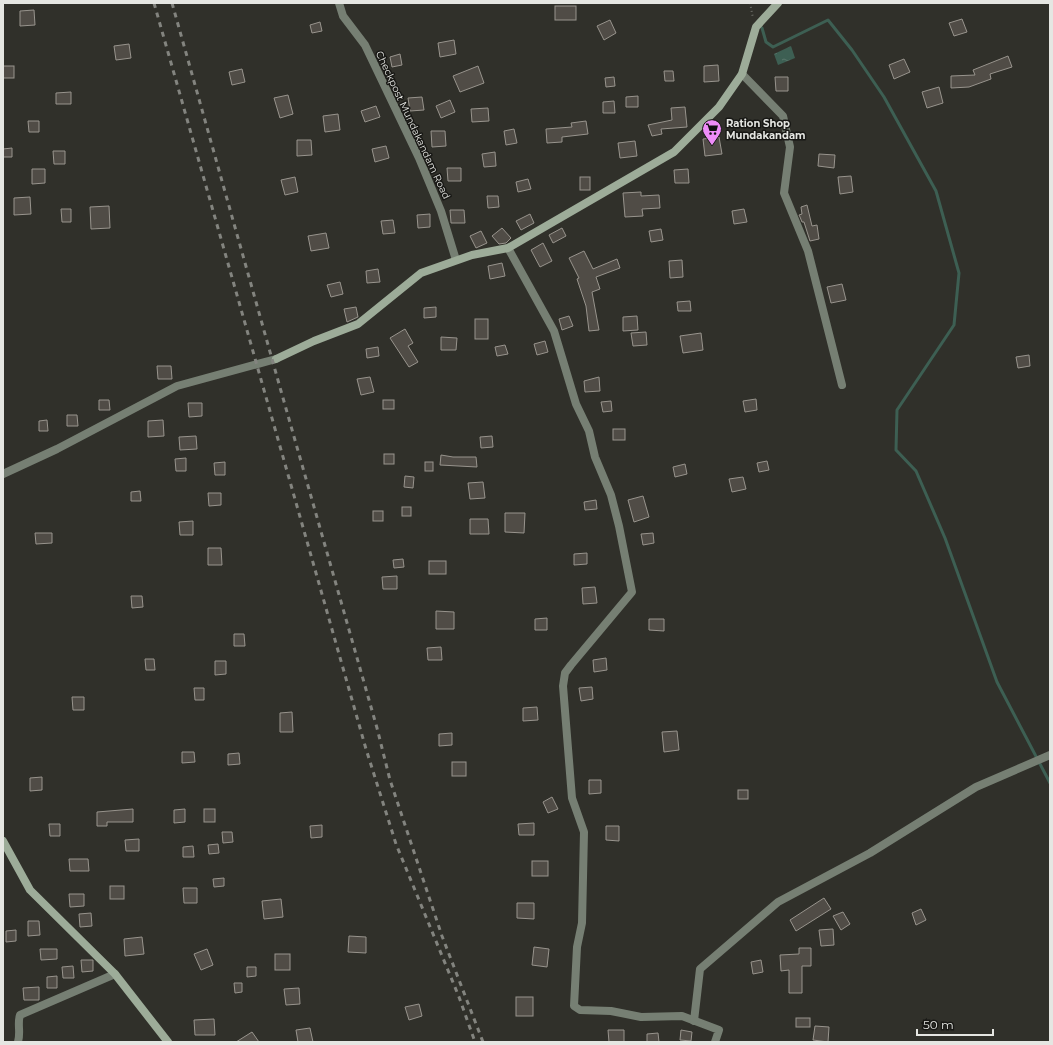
<svg xmlns="http://www.w3.org/2000/svg" width="1053" height="1045" viewBox="0 0 1053 1045" font-family="Montserrat,sans-serif">
<style>
.water{fill:url(#water-ripples)}
.lines{fill:none;stroke-linecap:round;stroke-linejoin:round}
.stream{stroke:#3d5f53;stroke-width:3}
.building{fill:#504c46;stroke:#98948d}
.path{stroke:#696a64;stroke-width:2;stroke-dasharray:1 3;stroke-linecap:butt}
.street{stroke:#767f73;stroke-width:8}
.secondary{stroke:#9dac99;stroke-width:8}
.rail{stroke:#83847f;stroke-width:3;stroke-dasharray:5 5;stroke-linecap:butt}
.labels{text-anchor:middle;dominant-baseline:central;stroke-width:3;stroke-linejoin:round;paint-order:stroke}
.poi-label{font-size:10px;font-weight:bold;fill:#e5e6e2;stroke:#181815;text-anchor:start}
.street-label{font-size:10px;fill:#e5e6e2;stroke:#181815}
</style>
<defs>
<pattern id="water-ripples" width="26" height="14" patternUnits="userSpaceOnUse"><rect width="26" height="14" fill="#3d5f53"/><path d="M2 4q2-2 4 0t4 0M15 11q2-2 4 0t4 0" fill="none" stroke="#59766b"/></pattern>
</defs>
<rect width="100%" height="100%" fill="#30302a"/>
<!-- water -->
<polygon class="water" points="791,46 795,58 778,65 774,54"/>
<g class="lines">
<!-- stream -->
<polyline class="stream" points="762,28 766,42 773,47 828,20 852,50 884,97 936,191 959,273 954,325 897,410 896,450 916,471 945,538 997,682 1050,783"/>
</g>
<!-- building -->
<g class="building">
<rect x="555" y="6" width="21" height="14"/>
<polygon points="34,10 35,25 20,26 20,11"/>
<polygon points="962,19 967,32 954,36 949,23"/>
<polygon points="610,20 616,33 604,40 597,26"/>
<polygon points="320,22 322,31 312,33 310,25"/>
<polygon points="454,40 456,54 440,57 438,43"/>
<polygon points="129,44 131,58 116,60 114,46"/>
<polygon points="400,54 402,65 392,67 390,57"/>
<polygon points="1008,56 1012,67 990,74 991,79 969,87 951,88 951,76 975,75 973,70"/>
<polygon points="904,59 910,72 894,79 889,65"/>
<polygon points="718,65 719,81 704,82 704,66"/>
<rect x="3" y="66" width="11" height="12"/>
<polygon points="478,66 484,83 460,92 453,76"/>
<polygon points="242,69 245,82 232,85 229,72"/>
<polygon points="664,71 673,71 674,81 665,81"/>
<polygon points="614,77 615,86 606,87 605,78"/>
<polygon points="775,77 788,77 788,91 776,91"/>
<polygon points="939,87 943,103 927,108 922,92"/>
<polygon points="71,92 71,104 56,104 56,93"/>
<polygon points="288,95 293,114 280,118 274,98"/>
<polygon points="638,96 638,107 626,107 626,97"/>
<polygon points="422,97 424,110 410,111 408,98"/>
<polygon points="450,100 455,112 441,118 436,106"/>
<polygon points="614,101 615,113 603,113 603,102"/>
<polygon points="376,106 380,117 365,122 361,111"/>
<polygon points="685,107 687,127 661,129 662,134 652,136 648,125 672,120 671,108"/>
<polygon points="488,108 489,121 472,122 471,109"/>
<polygon points="338,114 340,130 325,132 323,116"/>
<polygon points="28,121 39,121 39,132 29,132"/>
<polygon points="586,121 588,134 562,137 562,142 547,143 546,129 572,127 571,123"/>
<polygon points="514,129 517,143 506,145 504,131"/>
<polygon points="431,131 445,131 446,146 432,147"/>
<polygon points="719,137 722,154 705,156 703,139"/>
<polygon points="297,140 311,140 312,155 297,156"/>
<polygon points="635,141 637,156 620,158 618,143"/>
<polygon points="386,146 389,158 375,162 372,149"/>
<polygon points="12,148 12,157 3,157 3,149"/>
<polygon points="53,151 65,151 65,164 54,164"/>
<polygon points="495,152 496,166 484,167 482,154"/>
<polygon points="819,154 835,155 834,168 818,166"/>
<polygon points="447,168 461,168 461,181 448,181"/>
<polygon points="32,169 45,169 45,183 32,184"/>
<polygon points="688,169 689,183 675,183 674,170"/>
<polygon points="851,176 853,192 840,194 838,177"/>
<polygon points="295,177 298,192 285,195 281,180"/>
<rect x="580" y="177" width="10" height="13"/>
<polygon points="528,179 531,189 518,192 516,182"/>
<polygon points="641,192 641,196 659,195 660,208 642,209 643,216 625,217 623,193"/>
<polygon points="487,196 498,196 499,207 488,208"/>
<polygon points="30,197 31,214 14,215 14,198"/>
<polygon points="807,205 812,226 817,225 819,239 810,241 804,222 802,222 800,217 799,215 802,214 801,207"/>
<polygon points="109,206 110,228 91,229 90,207"/>
<polygon points="61,209 71,209 71,222 62,222"/>
<polygon points="744,209 747,222 734,224 732,211"/>
<polygon points="450,210 464,210 465,223 451,223"/>
<polygon points="430,214 430,227 418,228 417,215"/>
<polygon points="530,214 534,223 521,230 516,221"/>
<polygon points="393,220 395,233 383,234 381,221"/>
<polygon points="502,228 511,238 506,243 499,244 492,236"/>
<polygon points="562,228 566,236 553,243 549,235"/>
<polygon points="661,229 663,240 651,242 649,231"/>
<polygon points="481,231 487,243 476,248 470,236"/>
<polygon points="326,233 329,248 311,251 308,236"/>
<polygon points="543,243 552,261 540,267 531,250"/>
<polygon points="584,251 593,269 617,259 620,268 596,277 600,289 592,292 599,330 589,331 586,306 577,279 579,278 569,258"/>
<polygon points="682,260 683,277 670,278 669,261"/>
<polygon points="502,263 505,276 490,279 488,266"/>
<polygon points="378,269 380,282 367,283 366,271"/>
<polygon points="340,282 343,294 331,297 327,285"/>
<polygon points="842,284 846,300 831,303 827,287"/>
<polygon points="690,301 691,311 678,311 677,302"/>
<polygon points="356,307 358,317 347,322 344,309"/>
<polygon points="436,307 436,317 424,318 424,308"/>
<polygon points="569,316 573,326 562,330 559,319"/>
<polygon points="637,316 638,330 623,331 623,317"/>
<rect x="475" y="319" width="13" height="20"/>
<polygon points="405,329 413,343 408,346 418,362 409,367 390,338"/>
<polygon points="646,332 647,345 633,346 631,333"/>
<polygon points="701,333 703,350 683,353 680,336"/>
<polygon points="441,337 457,338 456,350 441,350"/>
<polygon points="545,341 548,352 537,355 534,344"/>
<polygon points="505,345 508,354 497,356 495,347"/>
<polygon points="378,347 379,356 367,358 366,349"/>
<polygon points="1029,355 1030,366 1018,368 1016,357"/>
<polygon points="157,366 171,366 172,379 158,379"/>
<polygon points="370,377 374,392 361,395 357,379"/>
<polygon points="599,377 600,391 585,392 584,381"/>
<polygon points="756,399 757,410 745,412 743,401"/>
<polygon points="99,400 109,400 110,410 99,410"/>
<rect x="383" y="400" width="11" height="9"/>
<polygon points="611,401 612,411 603,412 601,402"/>
<polygon points="188,403 202,403 202,416 189,417"/>
<polygon points="67,415 77,415 78,426 67,426"/>
<polygon points="47,420 48,431 39,431 39,421"/>
<polygon points="163,420 164,436 148,437 148,421"/>
<rect x="613" y="429" width="12" height="11"/>
<polygon points="196,436 197,449 180,450 179,437"/>
<polygon points="492,436 493,447 481,448 480,437"/>
<rect x="384" y="454" width="10" height="10"/>
<polygon points="441,455 453,457 476,457 477,467 440,465"/>
<polygon points="186,458 186,471 176,471 175,459"/>
<polygon points="767,461 769,470 759,472 757,463"/>
<polygon points="225,462 225,475 215,475 214,463"/>
<rect x="425" y="462" width="8" height="9"/>
<polygon points="685,464 687,474 675,477 673,467"/>
<polygon points="405,476 414,477 413,488 404,487"/>
<polygon points="743,477 746,489 732,492 729,479"/>
<polygon points="483,482 485,498 470,499 468,483"/>
<polygon points="140,491 141,501 131,501 131,492"/>
<polygon points="208,493 221,493 221,505 209,506"/>
<polygon points="643,496 649,517 634,522 628,500"/>
<polygon points="596,500 597,509 585,510 584,502"/>
<rect x="402" y="507" width="9" height="9"/>
<rect x="373" y="511" width="10" height="10"/>
<polygon points="505,513 525,513 524,533 505,532"/>
<polygon points="470,519 488,519 489,534 470,534"/>
<polygon points="193,521 193,535 180,535 179,522"/>
<polygon points="35,533 52,533 52,543 36,544"/>
<polygon points="653,533 654,543 643,545 641,534"/>
<polygon points="208,548 221,548 222,565 208,565"/>
<polygon points="587,553 587,564 574,565 574,554"/>
<polygon points="403,559 404,567 394,568 393,560"/>
<rect x="429" y="561" width="17" height="13"/>
<polygon points="397,576 397,589 383,589 382,577"/>
<polygon points="595,587 597,603 583,604 582,588"/>
<polygon points="131,596 142,596 143,607 132,608"/>
<polygon points="436,611 454,612 454,629 436,629"/>
<polygon points="547,618 547,630 535,630 535,619"/>
<polygon points="649,619 664,619 664,631 649,630"/>
<polygon points="234,634 244,634 245,646 234,646"/>
<polygon points="441,647 442,660 428,660 427,648"/>
<polygon points="606,658 607,670 594,672 593,660"/>
<polygon points="145,659 154,659 155,670 146,670"/>
<polygon points="215,661 226,661 226,674 215,675"/>
<polygon points="592,687 593,699 581,701 579,688"/>
<polygon points="194,688 204,688 204,700 195,700"/>
<polygon points="72,697 84,697 84,710 73,710"/>
<polygon points="537,707 538,720 523,721 523,708"/>
<polygon points="292,712 293,732 280,732 280,713"/>
<polygon points="677,731 679,750 664,752 662,732"/>
<polygon points="452,733 452,745 439,746 439,734"/>
<polygon points="182,752 194,752 195,762 182,763"/>
<polygon points="239,753 240,764 228,765 228,754"/>
<rect x="452" y="762" width="14" height="14"/>
<polygon points="42,777 42,790 30,791 30,778"/>
<polygon points="589,780 601,780 601,793 589,794"/>
<rect x="738" y="790" width="10" height="9"/>
<polygon points="552,797 558,809 548,813 543,802"/>
<polygon points="133,809 133,822 107,822 107,826 97,826 97,812"/>
<polygon points="185,809 185,822 174,823 174,810"/>
<rect x="204" y="809" width="11" height="13"/>
<polygon points="534,823 534,835 519,835 518,824"/>
<polygon points="49,824 60,824 60,836 50,836"/>
<polygon points="322,825 322,837 311,838 310,826"/>
<polygon points="606,826 619,826 619,841 606,840"/>
<polygon points="222,832 232,832 233,842 223,843"/>
<polygon points="139,839 139,851 126,851 125,840"/>
<polygon points="218,844 219,853 209,854 208,845"/>
<polygon points="193,846 194,857 183,857 183,847"/>
<polygon points="69,859 88,859 89,871 70,871"/>
<rect x="532" y="861" width="16" height="15"/>
<polygon points="224,878 224,886 214,887 213,879"/>
<rect x="110" y="886" width="14" height="13"/>
<polygon points="183,888 197,888 197,903 184,903"/>
<polygon points="69,894 84,894 84,906 70,907"/>
<polygon points="824,898 831,909 796,931 790,920"/>
<polygon points="281,899 283,917 264,919 262,901"/>
<polygon points="517,903 534,903 534,919 517,918"/>
<polygon points="921,909 926,920 916,925 912,913"/>
<polygon points="843,912 850,924 841,930 833,916"/>
<polygon points="91,913 92,926 80,927 79,914"/>
<polygon points="28,921 39,921 40,935 28,936"/>
<polygon points="833,929 834,945 821,946 819,930"/>
<polygon points="16,930 16,941 6,942 6,931"/>
<polygon points="349,936 366,937 366,953 348,952"/>
<polygon points="142,937 144,954 125,956 124,939"/>
<polygon points="534,947 549,949 547,967 532,965"/>
<polygon points="799,948 811,948 811,966 802,966 802,993 789,993 789,970 781,971 780,955 799,954"/>
<polygon points="40,949 57,949 57,959 41,960"/>
<polygon points="207,949 213,965 201,970 194,954"/>
<rect x="275" y="954" width="15" height="16"/>
<polygon points="81,960 93,960 93,971 82,972"/>
<polygon points="761,960 763,972 753,974 751,962"/>
<polygon points="73,966 74,978 63,978 62,967"/>
<polygon points="247,967 256,967 256,976 247,977"/>
<polygon points="57,976 57,988 47,988 47,977"/>
<polygon points="234,983 242,983 242,992 235,993"/>
<polygon points="39,987 39,1000 24,1000 23,988"/>
<polygon points="299,988 300,1004 286,1005 284,989"/>
<rect x="516" y="997" width="17" height="19"/>
<polygon points="419,1004 422,1016 409,1020 405,1007"/>
<rect x="796" y="1018" width="14" height="9"/>
<polygon points="214,1019 215,1035 195,1035 194,1020"/>
<polygon points="815,1026 829,1027 828,1042 813,1040"/>
<polygon points="310,1028 313,1042 298,1042 296,1030"/>
<polygon points="608,1030 624,1030 624,1042 609,1042"/>
<polygon points="681,1030 692,1032 691,1041 680,1040"/>
<polygon points="252,1032 259,1042 236,1042"/>
<polygon points="658,1033 659,1042 647,1042 647,1034"/>
</g>
<g class="lines">
<!-- path -->
<polyline class="path" points="750,3 753,18"/>
<!-- street -->
<g class="street">
<polyline points="339,3 343,16 365,45 419,158 441,211 456,260"/>
<polyline points="742,74 783,116 790,147 784,193 808,251 842,385"/>
<polyline points="508,248 554,331 576,404 589,431 595,457 611,495 619,526 632,592 571,665 565,673 563,686 572,798 584,832 582,923 577,947 574,1006 580,1010 611,1011 641,1017 682,1016 719,1030 715,1042"/>
<polyline points="3,474 57,449 177,386 276,359"/>
<polyline points="694,1021 700,969 778,902 870,853 976,787 1050,755"/>
<path d="M18,1042C21,1032 17,1024 20,1015L115,974"/>
</g>
<!-- secondary -->
<g class="secondary">
<polyline points="276,359 314,341 358,324 421,273 472,255 508,248 674,152 719,107 742,74 756,27 778,3"/>
<polyline points="3,841 30,890 115,974 168,1042"/>
</g>
<!-- rail -->
<g class="rail">
<polyline points="154,3 366,749 396,844 459,997 475,1042"/>
<polyline points="172,3 281,391 377,728 390,780 442,936 483,1042"/>
</g>
</g>
<!-- icons -->
<defs>
<symbol id="supermarket-pin" viewBox="-11 -11 22 30"><path d="M0 17L-7.5 6A9.5 9.5 0 1 1 7.5 6Z" fill="#ee8cf8" stroke="#181815"/><path d="M-6-5.5h2.5l.6 2H6L4.5 2H-2.5L-4.4-4H-6ZM-1.5 3.2a1.3 1.3 0 1 0 .1 0ZM3 3.2a1.3 1.3 0 1 0 .1 0Z" fill="#111"/></symbol>
</defs>
<g fill-rule="evenodd">
<use href="#supermarket-pin" x="701" y="118" width="22" height="30"/>
</g>
<g class="labels">
<!-- poi labels -->
<g class="poi-label">
<text x="726" y="123">Ration Shop<tspan x="726" dy="12">Mundakandam</tspan></text>
</g>
<!-- street labels -->
<g class="street-label">
<text transform="translate(413 125) rotate(65)">Checkpost Mundakandam Road</text>
</g>
</g>
<!-- border -->
<rect width="1053" height="1045" fill="none" stroke="#e5e6e2" stroke-width="8"/>
<!-- scale -->
<path d="M917 1029v6h76v-6" fill="none" stroke="#e5e6e2" stroke-width="2"/>
<text x="923" y="1029" font-size="12" fill="#e5e6e2" stroke="#181815" stroke-width="3" paint-order="stroke">50 m</text>
</svg>
